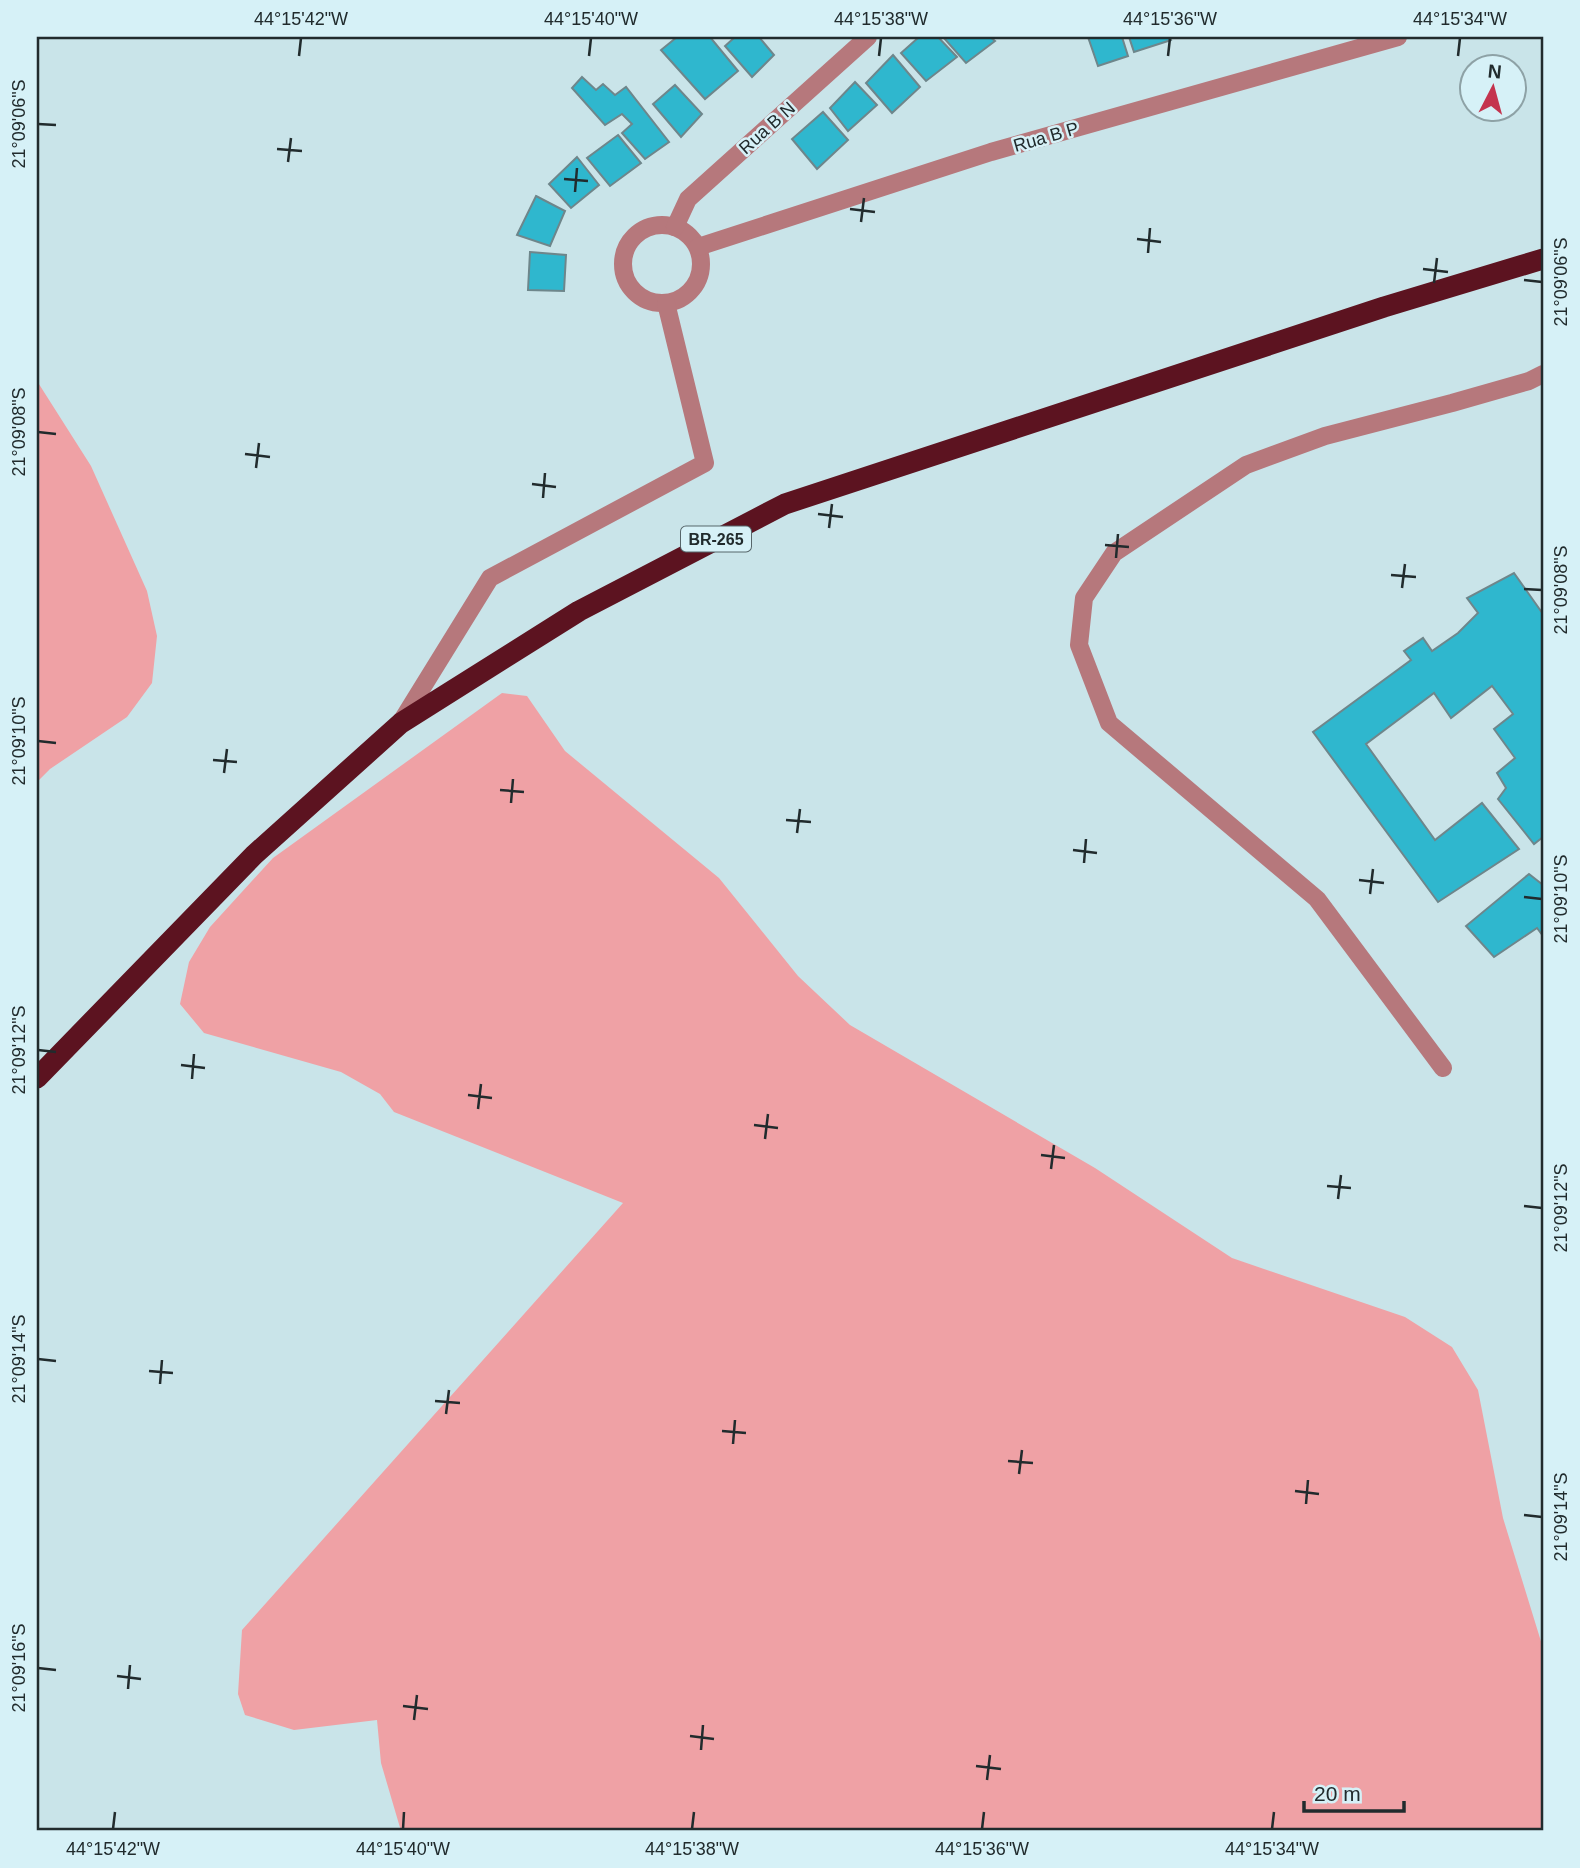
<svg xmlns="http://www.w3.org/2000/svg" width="1580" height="1868" viewBox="0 0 1580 1868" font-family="Helvetica,sans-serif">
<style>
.green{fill:#efa1a5}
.building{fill:#2fb7ce;stroke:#6e868b;stroke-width:2}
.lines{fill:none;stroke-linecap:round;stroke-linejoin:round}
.minor{stroke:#b6787c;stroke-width:18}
.highway{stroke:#5c1320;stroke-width:21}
.ticks{fill:none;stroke:#212b2d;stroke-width:2.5}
.labels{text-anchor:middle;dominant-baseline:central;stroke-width:5;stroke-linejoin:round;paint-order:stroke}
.shield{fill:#d6f1f7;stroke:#57666a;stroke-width:2}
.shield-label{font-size:16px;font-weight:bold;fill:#212b2d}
.street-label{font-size:18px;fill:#212b2d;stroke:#d6f1f7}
.neatline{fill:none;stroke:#212b2d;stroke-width:2.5}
.ticks-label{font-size:18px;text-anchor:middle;fill:#212b2d}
</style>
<rect width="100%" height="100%" fill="#c9e4e9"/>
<!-- green -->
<g class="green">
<polygon points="37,381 91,466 147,591 157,636 152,683 127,717 50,769 37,782"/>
<polygon points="502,693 527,696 565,751 719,878 798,976 850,1025 1095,1168 1232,1258 1405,1317 1452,1347 1478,1390 1503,1518 1543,1648 1543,1831 401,1831 381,1763 377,1720 294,1730 245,1715 238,1694 242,1630 623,1203 394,1112 380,1094 341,1072 204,1033 180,1004 189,962 210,927 273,858"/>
</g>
<!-- building -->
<g class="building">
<polygon points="677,37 710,37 738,71 705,99 661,50"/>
<polygon points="735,37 759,37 774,55 752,77 725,46"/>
<polygon points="919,37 938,37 957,57 926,81 901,53"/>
<polygon points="943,37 990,37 995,41 966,63"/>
<polygon points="1088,37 1122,37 1128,56 1098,66"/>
<polygon points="1129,37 1170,37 1171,40 1134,52"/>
<polygon points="893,55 920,87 892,113 866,83"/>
<polygon points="582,77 596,90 603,84 615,95 626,87 669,142 645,159 622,133 632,124 622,114 605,125 572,88"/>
<polygon points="855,82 877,105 848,131 830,108"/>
<polygon points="675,85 702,114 681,137 653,104"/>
<polygon points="823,112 848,140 817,169 792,139"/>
<polygon points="618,135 641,163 610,186 587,158"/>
<polygon points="577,157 599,185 571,208 549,184"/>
<polygon points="536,196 565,211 550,246 517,235"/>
<polygon points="530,252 566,255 564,291 528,290"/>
<polygon points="1514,573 1543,614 1543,837 1534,844 1498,799 1506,788 1497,773 1515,758 1494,729 1513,714 1492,686 1451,718 1434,693 1366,744 1435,840 1482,803 1519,849 1438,902 1313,732 1411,660 1404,651 1423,638 1432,651 1458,633 1478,613 1467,598"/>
<polygon points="1529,874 1543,885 1543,936 1537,928 1494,957 1466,926"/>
</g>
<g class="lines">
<!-- minor -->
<g class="minor">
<circle cx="662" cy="264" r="39"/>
<polyline points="675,227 688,199 868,37"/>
<polyline points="698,247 991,152 1398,37"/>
<polyline points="401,722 490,578 705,463 666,303"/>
<polyline points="1443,1068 1317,899 1109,723 1079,645 1084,598 1114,553 1246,465 1325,436 1452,403 1529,381 1543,374"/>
</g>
<!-- highway -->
<polyline class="highway" points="37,1078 254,855 401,723 579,611 785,504 1384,307 1543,259"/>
</g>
<!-- ticks -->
<path class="ticks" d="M299,56L301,38M589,56L591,38M879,56L881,38M1168,56L1170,38M1458,56L1460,38M38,124L56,125M277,149L302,151M288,162L291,138M564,179L588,181M575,192L577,168M850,209L875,212M861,222L864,198M1137,239L1161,242M1148,253L1150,228M1423,269L1448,272M1524,280L1542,282M1434,283L1437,258M38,432L56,434M245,454L270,457M256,468L259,443M532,484L556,487M543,498L545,473M818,514L843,517M829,528L832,504M1105,545L1129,547M1116,558L1118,534M1391,575L1416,577M1402,588L1405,564M1524,589L1542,590M38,741L56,743M213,760L237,762M224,773L227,749M500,790L524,792M511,803L513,779M786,820L811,822M797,833L800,809M1073,850L1097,853M1084,863L1086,839M1359,880L1384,883M1370,894L1373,869M1524,897L1542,899M38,1050L56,1052M181,1065L205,1068M192,1079L194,1054M468,1095L492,1098M478,1109L481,1084M754,1125L778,1128M765,1139L768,1114M1041,1155L1065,1158M1051,1169L1054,1145M1327,1186L1351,1188M1338,1199L1341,1175M1524,1206L1542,1208M38,1359L56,1361M149,1371L173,1373M160,1384L162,1360M435,1401L460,1403M446,1414L449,1390M722,1431L746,1433M733,1444L735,1420M1008,1461L1033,1463M1019,1474L1022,1450M1295,1491L1319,1494M1306,1504L1308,1480M1524,1515L1542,1517M38,1668L56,1670M117,1676L141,1679M128,1689L130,1665M403,1706L428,1709M414,1720L417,1695M690,1736L714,1739M701,1750L703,1725M976,1766L1001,1769M987,1780L990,1755M113,1829L115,1812M403,1829L404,1812M692,1829L694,1812M982,1829L984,1812M1272,1829L1274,1812"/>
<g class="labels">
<!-- shield labels -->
<rect class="shield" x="681" y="526.5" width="70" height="25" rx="5"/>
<g class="shield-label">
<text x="716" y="539">BR-265</text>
</g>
<!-- street labels -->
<g class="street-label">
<text transform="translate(767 128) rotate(-42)">Rua B N</text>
<text transform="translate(1046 137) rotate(-16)">Rua B P</text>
</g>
</g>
<!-- border -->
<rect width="1580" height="1868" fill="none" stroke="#d6f1f7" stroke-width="77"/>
<!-- north arrow -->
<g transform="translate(1493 88) rotate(6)"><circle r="33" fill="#d6f1f7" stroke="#8ea2a6" stroke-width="2"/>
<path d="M0-5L12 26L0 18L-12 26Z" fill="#c4344e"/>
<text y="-10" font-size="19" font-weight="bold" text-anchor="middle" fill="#212b2d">N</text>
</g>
<!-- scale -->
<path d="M1304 1801v10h100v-10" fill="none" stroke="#212b2d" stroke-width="3.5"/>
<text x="1314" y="1801" font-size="21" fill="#212b2d" stroke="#d6f1f7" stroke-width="5" paint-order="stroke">20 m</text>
<rect x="38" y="38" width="1504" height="1791" class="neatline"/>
<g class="ticks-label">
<text x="301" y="25">44°15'42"W</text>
<text x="591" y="25">44°15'40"W</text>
<text x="881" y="25">44°15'38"W</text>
<text x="1170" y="25">44°15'36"W</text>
<text x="1460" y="25">44°15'34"W</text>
<text transform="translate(19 124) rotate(-90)" y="6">21°09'06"S</text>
<text transform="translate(1561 282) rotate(-90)" y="6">21°09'06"S</text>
<text transform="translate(19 432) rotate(-90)" y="6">21°09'08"S</text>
<text transform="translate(1561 590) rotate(-90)" y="6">21°09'08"S</text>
<text transform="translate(19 741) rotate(-90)" y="6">21°09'10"S</text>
<text transform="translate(1561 899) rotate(-90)" y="6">21°09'10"S</text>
<text transform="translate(19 1050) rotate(-90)" y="6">21°09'12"S</text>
<text transform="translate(1561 1208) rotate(-90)" y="6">21°09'12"S</text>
<text transform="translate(19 1359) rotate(-90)" y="6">21°09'14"S</text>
<text transform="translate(1561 1517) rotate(-90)" y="6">21°09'14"S</text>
<text transform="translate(19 1668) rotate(-90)" y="6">21°09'16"S</text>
<text x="113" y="1855">44°15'42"W</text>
<text x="403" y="1855">44°15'40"W</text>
<text x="692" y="1855">44°15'38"W</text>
<text x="982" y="1855">44°15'36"W</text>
<text x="1272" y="1855">44°15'34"W</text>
</g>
</svg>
